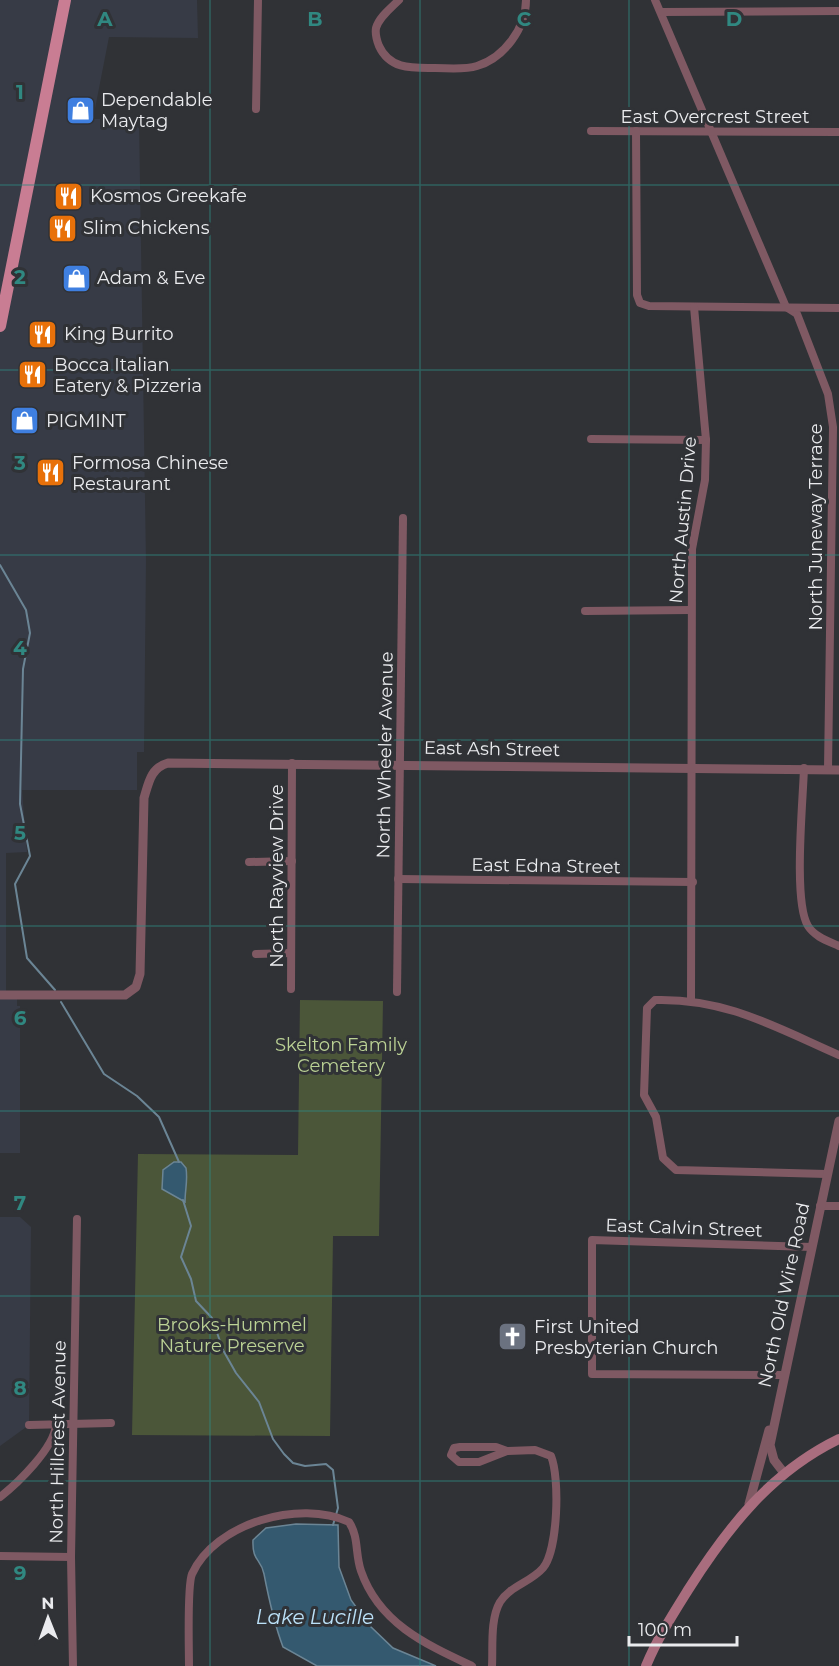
<svg xmlns="http://www.w3.org/2000/svg" width="839" height="1666" viewBox="0 0 839 1666" font-family="Montserrat,sans-serif">
<style>
.built{fill:#373b46}
.green{fill:#4b5639}
.water{fill:#34596f;stroke:#6b8595;stroke-width:1.5}
.lines{fill:none;stroke-linecap:round;stroke-linejoin:round}
.stream{stroke:#6b8595;stroke-width:2}
.minor{stroke:#7f5963;stroke-width:8}
.tertiary{stroke:#7f5963;stroke-width:9}
.secondary{stroke:#a96d7e;stroke-width:10}
.primary{stroke:#c97d93;stroke-width:12}
.grid{fill:none;stroke:#308881;stroke-width:1.5;stroke-opacity:0.55}
.labels{text-anchor:middle;dominant-baseline:central;stroke-width:6;stroke-linejoin:round;paint-order:stroke}
.poi-label{font-size:18px;fill:#eaebee;stroke:#303236;text-anchor:start}
.street-label{font-size:18px;fill:#eaebee;stroke:#303236}
.park-label{font-size:18px;fill:#bbd295;stroke:#303236}
.water-label{font-size:20px;font-style:italic;fill:#bbe1f8;stroke:#303236}
.grid-label{font-size:20px;text-anchor:middle;font-weight:bold;fill:#308881;stroke:#303236;stroke-width:6;stroke-linejoin:round;paint-order:stroke}
</style>
<rect width="100%" height="100%" fill="#303236"/>
<!-- built -->
<g class="built">
<polygon points="0,0 197,0 198,38 109,37 93,119 139,119 146,561 144,752 137,752 137,790 22,790 27,852 6,853 6,995 17,995 17,1006 20,1006 20,1153 0,1153"/>
<polygon points="0,1217 20,1217 31,1227 29,1425 0,1446"/>
</g>
<!-- green -->
<polygon class="green" points="300,1000 383,1001 379,1236 333,1236 330,1436 132,1435 138,1154 298,1155"/>
<!-- water -->
<g class="water">
<path d="M174,1162H181L186,1168C188,1180 185,1190 185,1202L162,1189L163,1170Z"/>
<path d="M296,1524L338,1525L339,1567L351,1600L369,1625L393,1648L436,1666H317L283,1647C274,1623 269,1600 264,1574C261,1558 252,1562 253,1540L266,1528Z"/>
</g>
<g class="lines">
<!-- stream -->
<g class="stream">
<polyline points="0,565 26,610 30,633 23,669 20,804 30,856 15,884 27,958 55,990"/>
<polyline points="61,1002 104,1074 137,1096 159,1117 179,1162"/>
<polyline points="183,1200 191,1226 181,1257 191,1279 196,1301 212,1318 223,1350 236,1373 259,1402 273,1439 284,1454 293,1463 305,1466 326,1464 333,1470 338,1508 333,1525"/>
</g>
<!-- minor -->
<g class="minor">
<path d="M399,0C391,8 379,17 376,28C375,34 377,41 379,46C390,70 413,68 435,68C448,68 464,70 477,66C504,58 526,28 526,0"/>
<polyline points="655,0 786,307 797,314 828,394 833,427 828,769"/>
<polyline points="661,12 839,11"/>
<polyline points="256,109 258,0"/>
<polyline points="591,131 839,132"/>
<polyline points="636,131 637,295 640,303 649,306 839,308"/>
<polyline points="591,439 706,440"/>
<polyline points="585,611 691,610"/>
<path d="M804,768C803,801 793,902 808,926C815,937 828,941 839,946"/>
<polyline points="249,862 292,861"/>
<polyline points="398,879 693,882"/>
<polyline points="256,954 291,953"/>
<polyline points="291,989 292,763"/>
<polyline points="397,992 403,518"/>
<polyline points="691,1001 692,549 705,480 706,440 694,307"/>
<path d="M826,1174L676,1170L663,1158L656,1117L644,1095L647,1008L655,1000C726,998 775,1027 839,1055"/>
<polyline points="820,1206 839,1206"/>
<polyline points="783,1375 592,1374 592,1240 812,1247"/>
<polyline points="29,1425 111,1423"/>
<polygon points="460,1447 496,1447 507,1451 479,1462 459,1462 451,1455 454,1448"/>
<path d="M0,1497C18,1483 54,1448 56,1425"/>
<polyline points="0,1556 71,1557"/>
<polyline points="73,1666 71,1557 77,1219"/>
<path d="M189,1666C189,1649 187,1586 192,1574C215,1523 300,1499 349,1522C359,1537 355,1554 361,1571C379,1623 425,1644 472,1666"/>
<path d="M492,1666C493,1647 490,1619 500,1602C510,1586 531,1582 543,1568C558,1550 560,1478 551,1456L535,1450L507,1451"/>
</g>
<!-- tertiary -->
<g class="tertiary">
<path d="M0,995H125L136,987L140,974L144,798C149,781 151,768 168,763L839,770"/>
<polyline points="784,1473 774,1460 770,1445 839,1121"/>
<polyline points="749,1504 769,1430"/>
</g>
<!-- secondary -->
<path class="secondary" d="M646,1666C657,1639 673,1614 688,1590C728,1527 771,1472 839,1439"/>
<!-- primary -->
<polyline class="primary" points="0,326 65,0"/>
</g>
<!-- grid -->
<path class="grid" d="M210,0V1666M420,0V1666M629,0V1666M0,185H839M0,370H839M0,555H839M0,740H839M0,926H839M0,1111H839M0,1296H839M0,1481H839"/>
<!-- icons -->
<defs>
<symbol id="shop-square" viewBox="-11 -11 22 22"><rect x="-9" y="-9" width="18" height="18" rx="4" fill="#3f7fe0" stroke="#303236"/><path d="M-5-2.5h2.3a2.7 3.5 0 0 1 5.4 0H5L5.5 6h-11ZM-1.5-2.5h3a1.5 2.3 0 0 0-3 0Z" fill="#fff"/></symbol>
<symbol id="restaurant-square" viewBox="-11 -11 22 22"><rect x="-9" y="-9" width="18" height="18" rx="4" fill="#e8710a" stroke="#303236"/><path d="M-5-6h1v4h1v-4h1v4h1v-4h1v5L-1.5 .5V6h-2V.5L-5-1ZM5-6V6H3V1.5H1.5Q1.5-4 5-6Z" fill="#fff"/></symbol>
<symbol id="church-square" viewBox="-11 -11 22 22"><rect x="-9" y="-9" width="18" height="18" rx="4" fill="#6b7280" stroke="#303236"/><path d="M-1.2-6h2.4v3.5h3.3v2.4h-3.3V6h-2.4V-.1h-3.3v-2.4h3.3Z" fill="#fff"/></symbol>
</defs>
<g fill-rule="evenodd">
<use href="#shop-square" x="64" y="94" width="33" height="33"/>
<use href="#restaurant-square" x="52" y="180" width="33" height="33"/>
<use href="#restaurant-square" x="46" y="212" width="33" height="33"/>
<use href="#shop-square" x="60" y="262" width="33" height="33"/>
<use href="#restaurant-square" x="26" y="318" width="33" height="33"/>
<use href="#restaurant-square" x="16" y="358" width="33" height="33"/>
<use href="#shop-square" x="8" y="404" width="33" height="33"/>
<use href="#restaurant-square" x="34" y="456" width="33" height="33"/>
<use href="#church-square" x="496" y="1320" width="33" height="33"/>
</g>
<g class="labels">
<!-- poi labels -->
<g class="poi-label">
<text x="101" y="100">Dependable<tspan x="101" dy="21">Maytag</tspan></text>
<text x="90" y="196">Kosmos Greekafe</text>
<text x="83" y="228">Slim Chickens</text>
<text x="97" y="278">Adam &amp; Eve</text>
<text x="64" y="334">King Burrito</text>
<text x="54" y="365">Bocca Italian<tspan x="54" dy="21">Eatery &amp; Pizzeria</tspan></text>
<text x="46" y="421">PIGMINT</text>
<text x="72" y="463">Formosa Chinese<tspan x="72" dy="21">Restaurant</tspan></text>
<text x="534" y="1327">First United<tspan x="534" dy="21">Presbyterian Church</tspan></text>
</g>
<!-- street labels -->
<g class="street-label">
<text x="715" y="117">East Overcrest Street</text>
<text transform="translate(683 520) rotate(-85)">North Austin Drive</text>
<text transform="translate(816 527) rotate(-90)">North Juneway Terrace</text>
<text transform="translate(492 749) rotate(1)">East Ash Street</text>
<text transform="translate(385 755) rotate(-89)">North Wheeler Avenue</text>
<text transform="translate(546 866) rotate(1)">East Edna Street</text>
<text transform="translate(277 876) rotate(-90)">North Rayview Drive</text>
<text transform="translate(684 1228) rotate(2)">East Calvin Street</text>
<text transform="translate(784 1295) rotate(-78)">North Old Wire Road</text>
<text transform="translate(58 1442) rotate(-89)">North Hillcrest Avenue</text>
</g>
<!-- park labels -->
<g class="park-label">
<text x="341" y="1045">Skelton Family<tspan x="341" dy="21">Cemetery</tspan></text>
<text x="232" y="1325">Brooks-Hummel<tspan x="232" dy="21">Nature Preserve</tspan></text>
</g>
<!-- water labels -->
<g class="water-label">
<text x="315" y="1617">Lake Lucille</text>
</g>
</g>
<g class="grid-label">
<text x="105" y="26">A</text>
<text x="315" y="26">B</text>
<text x="524" y="26">C</text>
<text x="734" y="26">D</text>
<text x="20" y="99">1</text>
<text x="20" y="284">2</text>
<text x="20" y="470">3</text>
<text x="20" y="655">4</text>
<text x="20" y="840">5</text>
<text x="20" y="1025">6</text>
<text x="20" y="1210">7</text>
<text x="20" y="1395">8</text>
<text x="20" y="1580">9</text>
</g>
<!-- north arrow -->
<g transform="translate(48 1618) rotate(359)" stroke="#303236" stroke-width="4.5" paint-order="stroke">
<path d="M0-4.5L10 22L0 15L-10 22Z" fill="#eaebee"/>
<text y="-9" font-size="16" font-weight="bold" text-anchor="middle" fill="#eaebee">N</text>
</g>
<!-- scale -->
<path d="M629 1636v9h108v-9" fill="none" stroke="#eaebee" stroke-width="3"/>
<text x="638" y="1636" font-size="18" fill="#eaebee" stroke="#303236" stroke-width="4.5" paint-order="stroke">100 m</text>
</svg>
